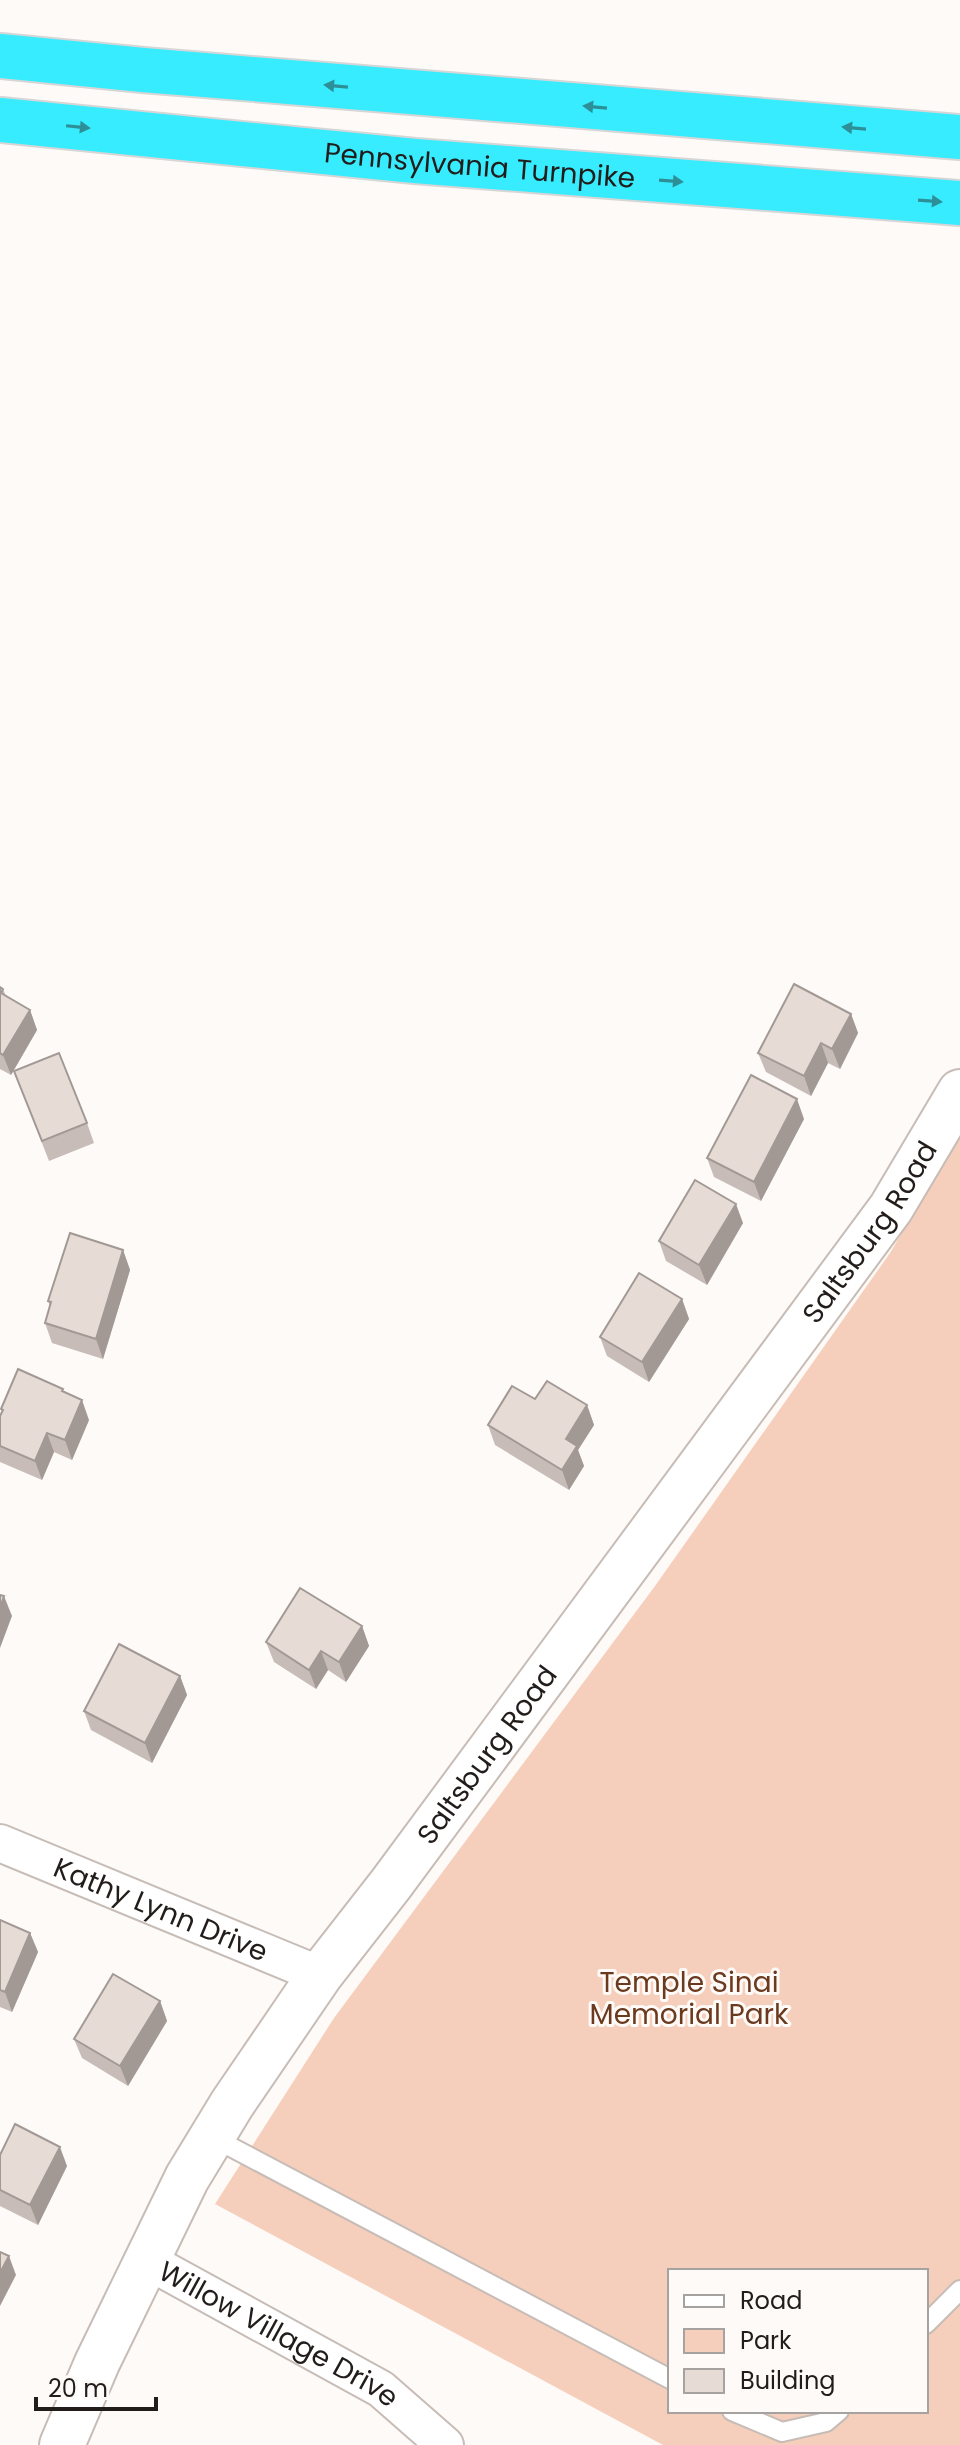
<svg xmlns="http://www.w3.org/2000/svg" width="960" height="2445" viewBox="0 0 960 2445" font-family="Poppins,sans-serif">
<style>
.green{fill:#f6cfbc;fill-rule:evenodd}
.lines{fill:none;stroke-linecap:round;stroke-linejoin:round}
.service-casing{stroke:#c7bcb6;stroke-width:22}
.minor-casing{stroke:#c7bcb6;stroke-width:40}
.secondary-casing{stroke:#c7bcb6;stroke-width:48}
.motorway-casing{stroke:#d7d6d6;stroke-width:48}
.service{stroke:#fff;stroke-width:18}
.minor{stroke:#fff;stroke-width:36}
.secondary{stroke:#fff;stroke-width:44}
.motorway{stroke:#36ecfe;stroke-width:44}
.wall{fill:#c7bcb7}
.shaded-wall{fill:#a29995}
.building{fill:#e7dbd5;stroke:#a29995;stroke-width:2}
.oneway{fill:#2d8f98}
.labels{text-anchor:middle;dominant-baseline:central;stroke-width:6;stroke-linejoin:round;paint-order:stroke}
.street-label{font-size:28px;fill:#221d1b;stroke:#fefaf7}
.park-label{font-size:28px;fill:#6b391d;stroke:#fefaf7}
</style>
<rect width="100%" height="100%" fill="#fefaf7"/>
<!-- green -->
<path class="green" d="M960,1134V2445H663L215,2204L334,2018L655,1586L890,1253ZM670,2271H926V2411H670Z"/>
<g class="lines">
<defs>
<g id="service">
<polyline points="212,2137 670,2379"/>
<polyline points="926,2324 960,2290"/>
<polyline points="732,2411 782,2432 826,2422 839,2411"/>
</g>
<g id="minor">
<path id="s1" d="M0,1843L320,1975"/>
<path id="s2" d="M146,2260L381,2389L445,2445"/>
</g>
<g id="secondary">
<path id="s3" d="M62,2445L97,2363L187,2178L232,2104L320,1975L391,1884L891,1208L960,1092"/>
</g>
<g id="motorway">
<polyline points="0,56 143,70 960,137"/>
<path id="s4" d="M0,120L415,161L960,203"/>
</g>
</defs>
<!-- service casing -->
<use href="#service" class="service-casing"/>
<!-- minor casing -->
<use href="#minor" class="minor-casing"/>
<!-- secondary casing -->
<use href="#secondary" class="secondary-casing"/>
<!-- motorway casing -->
<use href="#motorway" class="motorway-casing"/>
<!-- service -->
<use href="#service" class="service"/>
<!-- minor -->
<use href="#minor" class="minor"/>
<!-- secondary -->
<use href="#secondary" class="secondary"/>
<!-- motorway -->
<use href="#motorway" class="motorway"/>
</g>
<!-- wall -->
<g class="wall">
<polygon points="0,987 3,989 6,996 30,1010 37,1030 11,1075 0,1069"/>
<polygon points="851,1014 858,1033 840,1069 828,1063 811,1096 766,1072 758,1053"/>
<polygon points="14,1071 87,1123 94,1143 49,1161"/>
<polygon points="804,1119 761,1201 714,1177 707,1158"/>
<polygon points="743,1223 707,1285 666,1261 659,1241"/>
<polygon points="123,1250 130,1270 103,1359 52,1343 45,1323 50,1306 48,1301"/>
<polygon points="682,1299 689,1319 649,1382 607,1356 600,1337"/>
<polygon points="535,1399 587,1405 594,1425 578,1450 584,1466 569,1490 495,1445 488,1425"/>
<polygon points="1,1409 89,1420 72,1460 54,1452 42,1480 0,1462 0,1416 2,1412"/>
<polygon points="362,1626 369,1646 346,1682 328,1670 316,1689 274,1662 266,1642"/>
<polygon points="180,1676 187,1695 152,1763 91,1730 84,1711"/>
<polygon points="0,1920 30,1933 38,1952 12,2012 0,2007"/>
<polygon points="160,2001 167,2021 128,2086 82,2058 74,2039"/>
<polygon points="0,2155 67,2166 38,2225 0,2206"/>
</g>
<!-- shaded-wall -->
<g class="shaded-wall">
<polygon points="30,1010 37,1030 11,1075 3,1055"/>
<polygon points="851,1014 858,1033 840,1069 832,1049"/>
<polygon points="821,1043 828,1063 811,1096 804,1076"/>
<polygon points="797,1099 804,1119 761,1201 754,1182"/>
<polygon points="736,1204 743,1223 707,1285 699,1265"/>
<polygon points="123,1250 130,1270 103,1359 96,1339"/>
<polygon points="682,1299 689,1319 649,1382 642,1362"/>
<polygon points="82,1400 89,1420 72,1460 65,1440"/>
<polygon points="587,1405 594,1425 578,1450 584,1466 569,1490 562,1470 566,1439"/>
<polygon points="47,1433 54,1452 42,1480 35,1461"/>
<polygon points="4,1596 12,1616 0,1648 0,1608"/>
<polygon points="362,1626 369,1646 346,1682 339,1662"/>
<polygon points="321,1651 328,1670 316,1689 309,1670"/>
<polygon points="180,1676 187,1695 152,1763 145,1743"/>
<polygon points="30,1933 38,1952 12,2012 5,1992"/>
<polygon points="160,2001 167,2021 128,2086 120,2066"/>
<polygon points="60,2147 67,2166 38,2225 30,2205"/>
<polygon points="9,2256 16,2275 0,2306 0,2273"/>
</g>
<!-- building -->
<g class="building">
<polygon points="794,984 851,1014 832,1049 821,1043 804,1076 758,1053"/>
<polygon points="0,987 3,989 1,993 30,1010 3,1055 0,1053"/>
<polygon points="59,1053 87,1123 42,1141 14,1071"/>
<polygon points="751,1075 797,1099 754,1182 707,1158"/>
<polygon points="695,1180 736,1204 699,1265 659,1241"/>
<polygon points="70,1233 123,1250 96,1339 45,1323 51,1302 48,1301"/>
<polygon points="639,1273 682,1299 642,1362 600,1337"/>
<polygon points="18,1369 63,1389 62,1391 82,1400 65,1440 47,1433 35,1461 0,1446 0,1416 3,1410 1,1409"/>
<polygon points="547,1381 587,1405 566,1439 577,1446 562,1470 488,1425 512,1386 535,1399"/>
<polygon points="300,1588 362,1626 339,1662 321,1651 309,1670 266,1642"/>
<polygon points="0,1595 4,1596 0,1608"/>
<polygon points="119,1644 180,1676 145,1743 84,1711"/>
<polygon points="0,1920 30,1933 5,1992 0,1990"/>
<polygon points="113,1974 160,2001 120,2066 74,2039"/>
<polygon points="15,2124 60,2147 30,2205 0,2190 0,2155"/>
<polygon points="0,2252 9,2256 0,2273"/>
</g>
<!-- one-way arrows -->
<defs><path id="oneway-solid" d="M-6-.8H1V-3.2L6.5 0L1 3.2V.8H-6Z" transform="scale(2)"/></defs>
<g class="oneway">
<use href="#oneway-solid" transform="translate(336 86) rotate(-175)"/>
<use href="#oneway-solid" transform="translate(595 107) rotate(-175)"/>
<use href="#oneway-solid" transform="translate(78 127) rotate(6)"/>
<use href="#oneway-solid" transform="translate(854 128) rotate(-175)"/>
<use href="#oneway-solid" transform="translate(671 181) rotate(4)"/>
<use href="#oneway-solid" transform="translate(930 201) rotate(4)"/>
</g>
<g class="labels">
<!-- street labels -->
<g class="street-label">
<text stroke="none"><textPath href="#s4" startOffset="482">Pennsylvania Turnpike</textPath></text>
<text stroke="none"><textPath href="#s3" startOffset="1462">Saltsburg Road</textPath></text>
<text stroke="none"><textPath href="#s3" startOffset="814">Saltsburg Road</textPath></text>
<text stroke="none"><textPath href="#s1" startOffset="174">Kathy Lynn Drive</textPath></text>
<text stroke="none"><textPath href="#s2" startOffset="152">Willow Village Drive</textPath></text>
</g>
<!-- park labels -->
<g class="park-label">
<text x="689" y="1982">Temple Sinai<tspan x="689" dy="32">Memorial Park</tspan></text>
</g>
</g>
<!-- legend -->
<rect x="668" y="2269" width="260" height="144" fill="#fefaf7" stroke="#a6a29f" stroke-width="2"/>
<rect x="684" y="2295" width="40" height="12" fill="#ffffff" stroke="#a6a29f" stroke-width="2"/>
<text x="740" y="2309" font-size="24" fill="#221d1b">Road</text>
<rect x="684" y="2329" width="40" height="24" fill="#f6cfbc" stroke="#a6a29f" stroke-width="2"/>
<text x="740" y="2349" font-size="24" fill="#221d1b">Park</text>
<rect x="684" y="2369" width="40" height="24" fill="#e7dbd5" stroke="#a6a29f" stroke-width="2"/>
<text x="740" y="2389" font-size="24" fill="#221d1b">Building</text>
<!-- scale -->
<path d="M36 2397v12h120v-12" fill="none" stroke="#221d1b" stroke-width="4"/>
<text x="48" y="2397" font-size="24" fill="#221d1b" stroke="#fefaf7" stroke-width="6" paint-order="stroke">20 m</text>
</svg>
